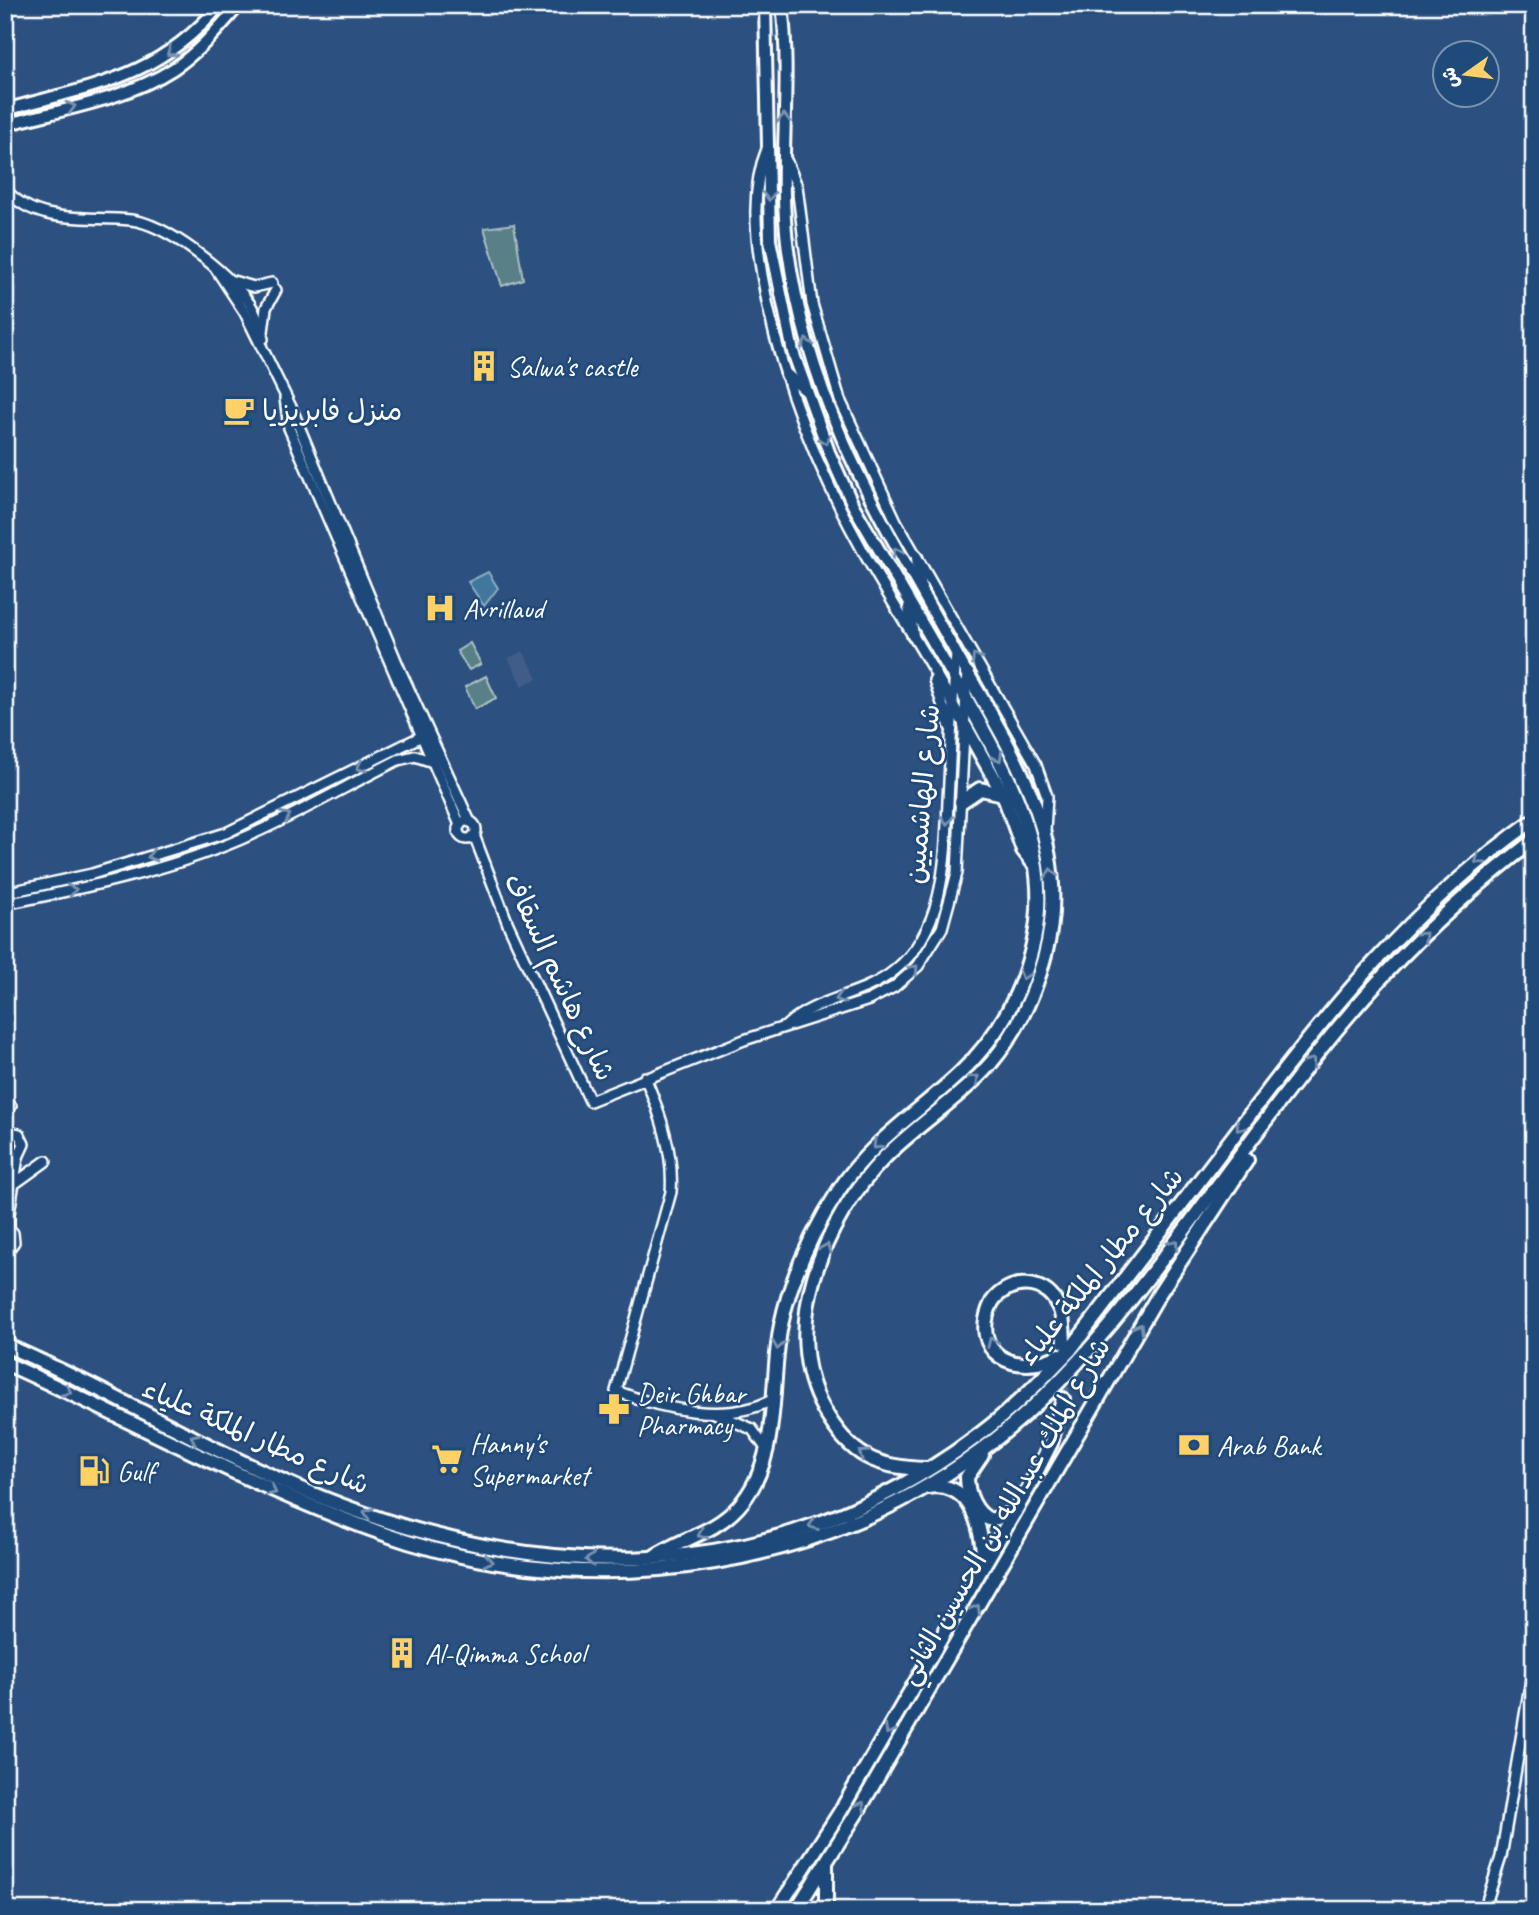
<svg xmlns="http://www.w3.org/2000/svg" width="1539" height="1915" viewBox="0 0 1539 1915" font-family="Caveat,'Playpen Sans Arabic',sans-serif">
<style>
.built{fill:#405c88}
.green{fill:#588086;stroke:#acc0c2;stroke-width:2}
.water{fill:#41779d;stroke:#8dadc4;stroke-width:2}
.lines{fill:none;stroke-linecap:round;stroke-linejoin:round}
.highway-tunnel{stroke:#4c6a92;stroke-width:12;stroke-dasharray:12 6;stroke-linecap:butt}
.secondary-casing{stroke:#fff;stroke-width:14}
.primary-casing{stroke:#fff;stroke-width:16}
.highway-casing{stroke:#fff;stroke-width:18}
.secondary{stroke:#1f4a7a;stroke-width:9}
.primary{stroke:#1f4a7a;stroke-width:10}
.highway{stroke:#1f4a7a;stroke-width:12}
.oneway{stroke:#7992af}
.labels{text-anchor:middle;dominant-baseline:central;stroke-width:5;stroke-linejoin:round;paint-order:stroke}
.poi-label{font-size:28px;fill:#fff;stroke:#1f4a7a;text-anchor:start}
.street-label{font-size:28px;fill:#fff;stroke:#1f4a7a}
</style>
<rect width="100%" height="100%" fill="#2c507f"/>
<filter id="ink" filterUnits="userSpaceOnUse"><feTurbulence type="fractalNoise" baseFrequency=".0143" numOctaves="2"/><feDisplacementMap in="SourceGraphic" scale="14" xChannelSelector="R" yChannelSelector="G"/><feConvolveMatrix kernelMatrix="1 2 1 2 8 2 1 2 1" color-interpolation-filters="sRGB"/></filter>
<g filter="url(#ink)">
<!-- built -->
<g class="built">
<polygon points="446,594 454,609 434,622 425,607"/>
<polygon points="523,651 538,678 522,686 508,658"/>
</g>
<!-- green -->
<g class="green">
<polygon points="514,224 523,279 502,286 484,228"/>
<polygon points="470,643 481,664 469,670 457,651"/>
<polygon points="486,676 496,698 475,709 465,687"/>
</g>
<!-- water -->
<polygon class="water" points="488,572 498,588 484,606 468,582"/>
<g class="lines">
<!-- highway-tunnel -->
<polyline class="highway-tunnel" points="1063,1399 1064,1349"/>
<defs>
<g id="secondary">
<path d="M767,149C751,188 755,233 762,275C778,372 816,467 864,553C896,610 933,665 963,723"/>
<polyline points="786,160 797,186 812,304 840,400 896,521 1036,765 1047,796 1045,831"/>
<path d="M5,189C38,227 88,215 131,220C167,224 226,272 247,300C256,311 259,326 263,339"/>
<polyline points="216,269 245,313 291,407 400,670 470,822"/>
<polyline points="233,281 254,287 272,283"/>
<polyline points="263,332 266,308 276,290"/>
<polyline points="285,398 289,428 460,825"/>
<polyline points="934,680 950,727"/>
<circle cx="467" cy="830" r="9"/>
<polyline points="474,835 508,924 590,1101 744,1040 869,1000 894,987 918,966 942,928 957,873 967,673"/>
<polyline points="5,893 92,874 226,833 422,736"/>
<path d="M5,904C85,888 166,871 241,839C295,816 346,786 398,760L415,756L433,762"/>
<path d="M787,1025C817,997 863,997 895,970C950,925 945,845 949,782C951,739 953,696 956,654"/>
<path d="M645,1077C660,1113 674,1152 671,1192L616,1391C662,1409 726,1424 772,1400"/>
<polyline points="5,1114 11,1106"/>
<polyline points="5,1131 19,1134 24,1144 18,1157 5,1159"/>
<polyline points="14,1184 46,1161"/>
<polyline points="9,1229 9,1214 18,1157"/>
<polyline points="5,1254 14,1242 13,1233 7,1227"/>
<polyline points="5,1334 12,1348"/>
<polyline points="715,1413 752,1429 767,1450"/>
<polyline points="1484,1910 1501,1857 1534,1662"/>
</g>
<g id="primary">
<polyline points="765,5 770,240 793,352 829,452 853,505 965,697"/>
<path d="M782,5C792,86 777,169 788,250C811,417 889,530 967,673"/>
<path d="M5,110C94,85 157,79 220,5"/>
<path d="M5,125C60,110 125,100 173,69C199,52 219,28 239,5"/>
<polyline points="786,374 805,390"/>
<polyline points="917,558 921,588"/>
<polyline points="909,607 913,636"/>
</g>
<g id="highway">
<polyline points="965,726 1003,794 1023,850 1033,863"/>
<polyline points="961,802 980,789 1003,794"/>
<path d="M5,1345C106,1388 200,1446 301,1489C534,1588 772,1592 980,1434C1013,1409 1042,1379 1070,1350C1125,1278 1180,1206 1235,1134C1325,1015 1410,907 1534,820"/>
<path d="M1060,1355C1016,1379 967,1353 992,1302C1008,1279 1043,1278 1057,1304C1064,1315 1063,1329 1064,1342"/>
<path d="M5,1363C139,1423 268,1497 408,1542C605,1603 833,1569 996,1439C1054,1393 1105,1334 1150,1275C1229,1174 1300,1065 1387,972C1432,924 1482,880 1534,840"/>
<path d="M982,1455L967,1477C967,1493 975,1514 991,1520L1015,1512"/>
<path d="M927,1469C876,1468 850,1456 824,1410C778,1328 824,1220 884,1158C918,1124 959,1099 991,1063C1017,1032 1035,994 1045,955C1073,849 1018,761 967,673"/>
<path d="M928,1487C973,1480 982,1530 984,1564"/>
<path d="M652,1558C681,1538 713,1534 738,1507C782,1459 769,1385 781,1325C791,1276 812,1232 839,1190C871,1141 919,1112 960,1073C998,1037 1023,991 1034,940C1053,851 1007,772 965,697"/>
<polyline points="826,1865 826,1910"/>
<polyline points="777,1910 840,1812 1028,1489 1051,1443 1063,1399"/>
<polyline points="796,1910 858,1811 1159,1294 1247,1160"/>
</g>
</defs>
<!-- secondary casing -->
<use href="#secondary" class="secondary-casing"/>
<!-- primary casing -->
<use href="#primary" class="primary-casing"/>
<!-- highway casing -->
<use href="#highway" class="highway-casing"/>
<!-- secondary -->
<use href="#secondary" class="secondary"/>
<!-- primary -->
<use href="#primary" class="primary"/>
<!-- highway -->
<use href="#highway" class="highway"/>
</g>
<!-- one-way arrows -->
<defs><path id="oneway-chevron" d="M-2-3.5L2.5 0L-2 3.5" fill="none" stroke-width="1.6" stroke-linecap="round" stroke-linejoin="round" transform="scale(1.75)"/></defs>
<g class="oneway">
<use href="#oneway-chevron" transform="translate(171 52) rotate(145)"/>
<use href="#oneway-chevron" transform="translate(71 107) rotate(-16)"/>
<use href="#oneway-chevron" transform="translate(784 118) rotate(-90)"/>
<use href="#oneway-chevron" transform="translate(769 196) rotate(90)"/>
<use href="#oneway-chevron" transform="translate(807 343) rotate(-105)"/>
<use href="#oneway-chevron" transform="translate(825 440) rotate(70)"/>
<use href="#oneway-chevron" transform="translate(897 552) rotate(-119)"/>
<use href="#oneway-chevron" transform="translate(976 658) rotate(-120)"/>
<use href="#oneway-chevron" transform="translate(998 757) rotate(61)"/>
<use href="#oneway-chevron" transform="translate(361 767) rotate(153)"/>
<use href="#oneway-chevron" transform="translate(286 816) rotate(-27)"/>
<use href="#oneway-chevron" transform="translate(947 820) rotate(92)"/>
<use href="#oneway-chevron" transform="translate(152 856) rotate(164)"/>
<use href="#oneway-chevron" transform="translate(1479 860) rotate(143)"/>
<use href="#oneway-chevron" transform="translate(1051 873) rotate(-97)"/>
<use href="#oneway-chevron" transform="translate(72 890) rotate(-13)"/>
<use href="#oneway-chevron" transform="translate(1423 936) rotate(-45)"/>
<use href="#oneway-chevron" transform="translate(914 969) rotate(-46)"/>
<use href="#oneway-chevron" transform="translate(1024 975) rotate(109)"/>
<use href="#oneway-chevron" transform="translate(840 998) rotate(162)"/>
<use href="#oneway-chevron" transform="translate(1311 1062) rotate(-53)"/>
<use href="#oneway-chevron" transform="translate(975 1079) rotate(-44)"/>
<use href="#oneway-chevron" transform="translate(1240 1127) rotate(127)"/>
<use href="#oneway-chevron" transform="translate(877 1145) rotate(135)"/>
<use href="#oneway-chevron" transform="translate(1174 1244) rotate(-53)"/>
<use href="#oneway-chevron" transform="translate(826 1248) rotate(-67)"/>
<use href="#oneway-chevron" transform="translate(1139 1328) rotate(-59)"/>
<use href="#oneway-chevron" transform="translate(992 1342) rotate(-114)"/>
<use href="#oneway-chevron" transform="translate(778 1345) rotate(98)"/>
<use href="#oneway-chevron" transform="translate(67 1391) rotate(24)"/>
<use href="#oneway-chevron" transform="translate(195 1438) rotate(-154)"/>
<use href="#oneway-chevron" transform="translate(863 1454) rotate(-145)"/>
<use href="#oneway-chevron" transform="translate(272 1491) rotate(26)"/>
<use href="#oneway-chevron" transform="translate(368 1513) rotate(-160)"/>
<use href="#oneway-chevron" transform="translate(813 1525) rotate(160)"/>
<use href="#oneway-chevron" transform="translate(702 1534) rotate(152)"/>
<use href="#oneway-chevron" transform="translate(590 1560) rotate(-179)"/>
<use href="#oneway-chevron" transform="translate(488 1561) rotate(11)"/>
<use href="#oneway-chevron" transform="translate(976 1609) rotate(-59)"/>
<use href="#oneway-chevron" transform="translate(889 1730) rotate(121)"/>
<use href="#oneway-chevron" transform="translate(861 1806) rotate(-59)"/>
</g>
</g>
<!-- icons -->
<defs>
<symbol id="building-bare" viewBox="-9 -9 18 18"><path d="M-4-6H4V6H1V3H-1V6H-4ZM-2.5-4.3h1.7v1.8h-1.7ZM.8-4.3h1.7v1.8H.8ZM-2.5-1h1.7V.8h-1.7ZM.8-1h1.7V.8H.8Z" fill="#ffd166" stroke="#1f4a7a" stroke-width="2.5" paint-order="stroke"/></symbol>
<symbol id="cafe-bare" viewBox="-9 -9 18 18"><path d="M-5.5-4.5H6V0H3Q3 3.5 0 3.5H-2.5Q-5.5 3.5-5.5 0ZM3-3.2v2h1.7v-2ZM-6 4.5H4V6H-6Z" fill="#ffd166" stroke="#1f4a7a" stroke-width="2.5" paint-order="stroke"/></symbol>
<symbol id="hospital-bare" viewBox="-9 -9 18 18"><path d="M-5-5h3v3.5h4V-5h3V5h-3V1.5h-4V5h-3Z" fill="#ffd166" stroke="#1f4a7a" stroke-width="2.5" paint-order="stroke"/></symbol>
<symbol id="pharmacy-bare" viewBox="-9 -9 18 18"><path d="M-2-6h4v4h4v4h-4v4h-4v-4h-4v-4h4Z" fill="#ffd166" stroke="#1f4a7a" stroke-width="2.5" paint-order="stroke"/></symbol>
<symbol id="bank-bare" viewBox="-9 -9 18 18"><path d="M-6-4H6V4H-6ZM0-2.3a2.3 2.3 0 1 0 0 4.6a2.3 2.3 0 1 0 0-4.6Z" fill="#ffd166" stroke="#1f4a7a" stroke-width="2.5" paint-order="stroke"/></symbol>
<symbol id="supermarket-bare" viewBox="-9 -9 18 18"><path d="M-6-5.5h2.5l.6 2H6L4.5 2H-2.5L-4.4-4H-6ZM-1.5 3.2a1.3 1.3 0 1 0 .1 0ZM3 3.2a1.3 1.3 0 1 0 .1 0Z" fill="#ffd166" stroke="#1f4a7a" stroke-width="2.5" paint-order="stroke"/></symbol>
<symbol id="fuel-bare" viewBox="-9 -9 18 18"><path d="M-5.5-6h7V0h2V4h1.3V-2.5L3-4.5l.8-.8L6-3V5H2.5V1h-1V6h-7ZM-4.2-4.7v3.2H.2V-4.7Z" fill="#ffd166" stroke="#1f4a7a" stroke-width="2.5" paint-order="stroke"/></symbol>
</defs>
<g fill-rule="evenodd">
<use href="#building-bare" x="462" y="344" width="44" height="44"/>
<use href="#cafe-bare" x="217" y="388" width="44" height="44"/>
<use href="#hospital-bare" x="418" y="586" width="44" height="44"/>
<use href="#pharmacy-bare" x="592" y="1387" width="44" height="44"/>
<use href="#bank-bare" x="1172" y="1423" width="44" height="44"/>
<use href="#supermarket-bare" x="425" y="1437" width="44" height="44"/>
<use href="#fuel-bare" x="72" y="1449" width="44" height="44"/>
<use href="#building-bare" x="380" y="1631" width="44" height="44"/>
</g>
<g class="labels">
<!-- poi labels -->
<g class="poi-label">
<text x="507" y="366">Salwa's castle</text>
<text x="262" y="410">منزل فابريزيا</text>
<text x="463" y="608">Avrillaud</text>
<text x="637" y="1393">Deir Ghbar<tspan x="637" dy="32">Pharmacy</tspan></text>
<text x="470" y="1443">Hanny's<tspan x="470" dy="32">Supermarket</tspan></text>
<text x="1217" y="1445">Arab Bank</text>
<text x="117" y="1471">Gulf</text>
<text x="425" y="1653">Al-Qimma School</text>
</g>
<!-- street labels -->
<g class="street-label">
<text transform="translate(922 794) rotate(-85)">شارع الهاشميين</text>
<text transform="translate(560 977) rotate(65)">شارع هاشم السقاف</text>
<text transform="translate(1100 1266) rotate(-51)">شارع مطار الملكة علياء</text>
<text transform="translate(256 1436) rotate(24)">شارع مطار الملكة علياء</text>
<text transform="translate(1004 1511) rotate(-60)">شارع الملك عبدالله بن الحسين الثاني</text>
</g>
</g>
<!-- margin -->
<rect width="1539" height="1915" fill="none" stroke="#1f4a7a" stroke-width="28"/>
<rect x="14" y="14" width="1511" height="1887" fill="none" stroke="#fff" stroke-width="2.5" filter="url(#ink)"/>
<!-- north arrow -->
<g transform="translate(1466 74) rotate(256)"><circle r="33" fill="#1f4a7a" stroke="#7992af" stroke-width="2"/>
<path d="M0-5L12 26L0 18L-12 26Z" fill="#ffd166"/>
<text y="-10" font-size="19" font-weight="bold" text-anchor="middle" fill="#ffffff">ش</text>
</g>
</svg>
